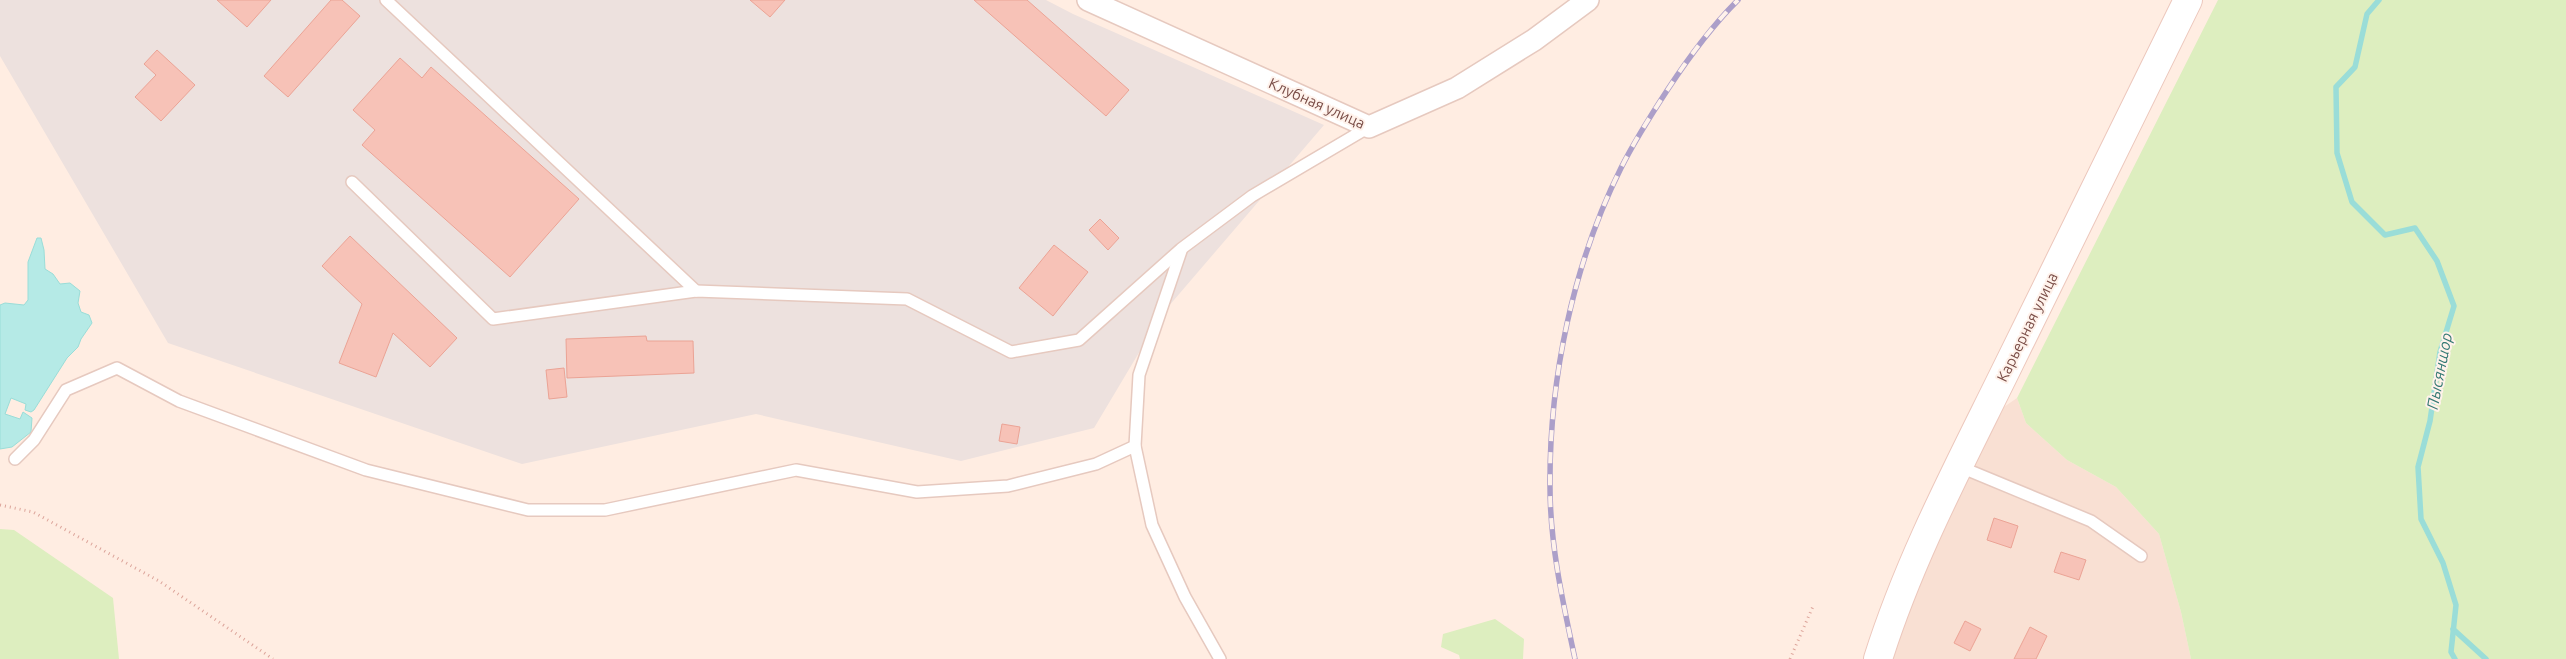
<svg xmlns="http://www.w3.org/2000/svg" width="2566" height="659" viewBox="0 0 2566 659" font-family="Ubuntu,sans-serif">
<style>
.residential{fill:#f9e0d3}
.industrial{fill:#ede1de}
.green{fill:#ddeebf}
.water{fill:#b5eae6;stroke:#9addd8}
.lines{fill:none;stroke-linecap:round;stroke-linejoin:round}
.stream{stroke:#9addd8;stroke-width:5.5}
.building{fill:#f7c2b7;stroke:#eba395}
.service-casing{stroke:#e6c9bf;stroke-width:14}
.minor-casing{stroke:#e6c9bf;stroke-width:24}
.secondary-casing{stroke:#ecc7bc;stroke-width:30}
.path{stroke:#dca49a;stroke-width:3;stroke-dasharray:1 4;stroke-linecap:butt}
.service{stroke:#fff;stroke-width:11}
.minor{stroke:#fff;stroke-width:21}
.secondary{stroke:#fff;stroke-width:28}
.rail-casing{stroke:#ac9fc9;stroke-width:5.5}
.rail{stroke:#fff2eb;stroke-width:4;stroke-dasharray:11;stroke-linecap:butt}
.labels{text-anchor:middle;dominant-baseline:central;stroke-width:4;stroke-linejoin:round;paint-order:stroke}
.street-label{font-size:15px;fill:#794c46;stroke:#fff2eb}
.water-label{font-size:16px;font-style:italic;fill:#357974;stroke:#fff2eb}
</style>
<rect width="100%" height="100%" fill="#ffede2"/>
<!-- residential -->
<polygon class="residential" points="2017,398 2026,423 2067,460 2116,487 2159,534 2181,612 2191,659 1891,659 1918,577 1998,411"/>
<!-- industrial -->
<polygon class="industrial" points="0,0 1046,0 1073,14 1324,125 1162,314 1094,428 961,461 756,414 522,464 168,343 0,56"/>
<!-- green -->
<g class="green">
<polygon points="2218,0 2566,0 2566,659 2191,659 2181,612 2159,534 2116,487 2067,460 2026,423 2017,398"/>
<polygon points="0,529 14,530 113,598 119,659 0,659"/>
<polygon points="1495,619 1524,639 1523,659 1460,659 1459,655 1441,647 1443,634"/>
</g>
<!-- water -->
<polygon class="water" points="37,238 41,238 44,250 45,269 53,274 60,284 70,283 80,291 78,303 81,312 89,315 92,323 81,339 78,347 67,358 34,410 31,412 25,410 26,404 11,398 5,414 20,419 23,412 32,418 31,432 12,447 0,449 0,305 5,303 24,305 28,300 28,262"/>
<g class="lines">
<!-- stream -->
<g class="stream">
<polyline points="2379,0 2367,14 2355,67 2336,87 2337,153 2352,202 2385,235 2415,228 2437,261 2454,306 2440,352 2430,421 2418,467 2421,519 2443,563 2456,605 2451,652 2455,659"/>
<polyline points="2453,629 2486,659"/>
</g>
</g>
<!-- building -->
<g class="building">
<polygon points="217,0 271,0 247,27"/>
<polygon points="331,0 342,0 360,16 288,97 264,76"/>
<polygon points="750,0 785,0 770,17"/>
<polygon points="974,0 1027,0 1129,90 1106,116"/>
<polygon points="157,50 195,85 161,121 135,97 156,75 144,64"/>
<polygon points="400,58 422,78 431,67 579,199 510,277 362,145 375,130 353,110"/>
<polygon points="1100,219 1119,238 1108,250 1089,230"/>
<polygon points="350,236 457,338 430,367 393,333 376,377 339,363 362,304 322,266"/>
<polygon points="1054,245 1088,272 1053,316 1019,288"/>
<polygon points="646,336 647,341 693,341 694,373 567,378 566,339"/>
<polygon points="564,368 567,397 549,399 546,370"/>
<polygon points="1002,424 1020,427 1017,444 999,441"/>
<polygon points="1994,518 2018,526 2011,548 1987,540"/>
<polygon points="2061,552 2086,560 2079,580 2054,572"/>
<polygon points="1965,621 1981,629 1970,651 1954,643"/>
<polygon points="2030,627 2047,636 2036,659 2014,659"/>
</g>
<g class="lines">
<defs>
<g id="service">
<polyline points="386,0 696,291"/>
<polyline points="352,182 493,319 696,291 907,299 1011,352 1079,340 1181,249 1252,196 1369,127"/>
<polyline points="1181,251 1139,375 1135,446 1152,525 1185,597 1220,659"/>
<polyline points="15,459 34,440 66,390 117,368 179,401 366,470 528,510 605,510 796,470 917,492 1008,486 1096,464 1135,446"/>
<polyline points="1958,466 2091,521 2141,556"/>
</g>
<polyline id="minor" points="1088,0 1369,127 1457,88 1534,40 1588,0"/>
<path id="secondary" d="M1878,659C1910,557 1961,462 2008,366C2068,244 2128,122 2188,0"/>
</defs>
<!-- service casing -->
<use href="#service" class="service-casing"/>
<!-- minor casing -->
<use href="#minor" class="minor-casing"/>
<!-- secondary casing -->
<use href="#secondary" class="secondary-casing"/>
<!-- path -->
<g class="path">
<polyline points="0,505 33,512 159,581 273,659"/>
<polyline points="1790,659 1814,604"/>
</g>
<!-- service -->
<use href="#service" class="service"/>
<!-- minor -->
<use href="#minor" class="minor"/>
<!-- secondary -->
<use href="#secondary" class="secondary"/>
<defs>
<path id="rail" d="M1575,659C1563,603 1550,545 1550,487C1549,379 1573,264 1621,168C1635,140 1651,115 1668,89C1689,57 1711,27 1738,0"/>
</defs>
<!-- rail casing -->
<use href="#rail" class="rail-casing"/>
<!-- rail -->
<use href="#rail" class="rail"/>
</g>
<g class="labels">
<!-- street labels -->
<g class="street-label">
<text transform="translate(1317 103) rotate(24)">Клубная улица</text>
<text transform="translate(2027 327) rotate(-64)">Карьерная улица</text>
</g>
<!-- water labels -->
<g class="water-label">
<text transform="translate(2439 371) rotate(-79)">Пысяншор</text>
</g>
</g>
</svg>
